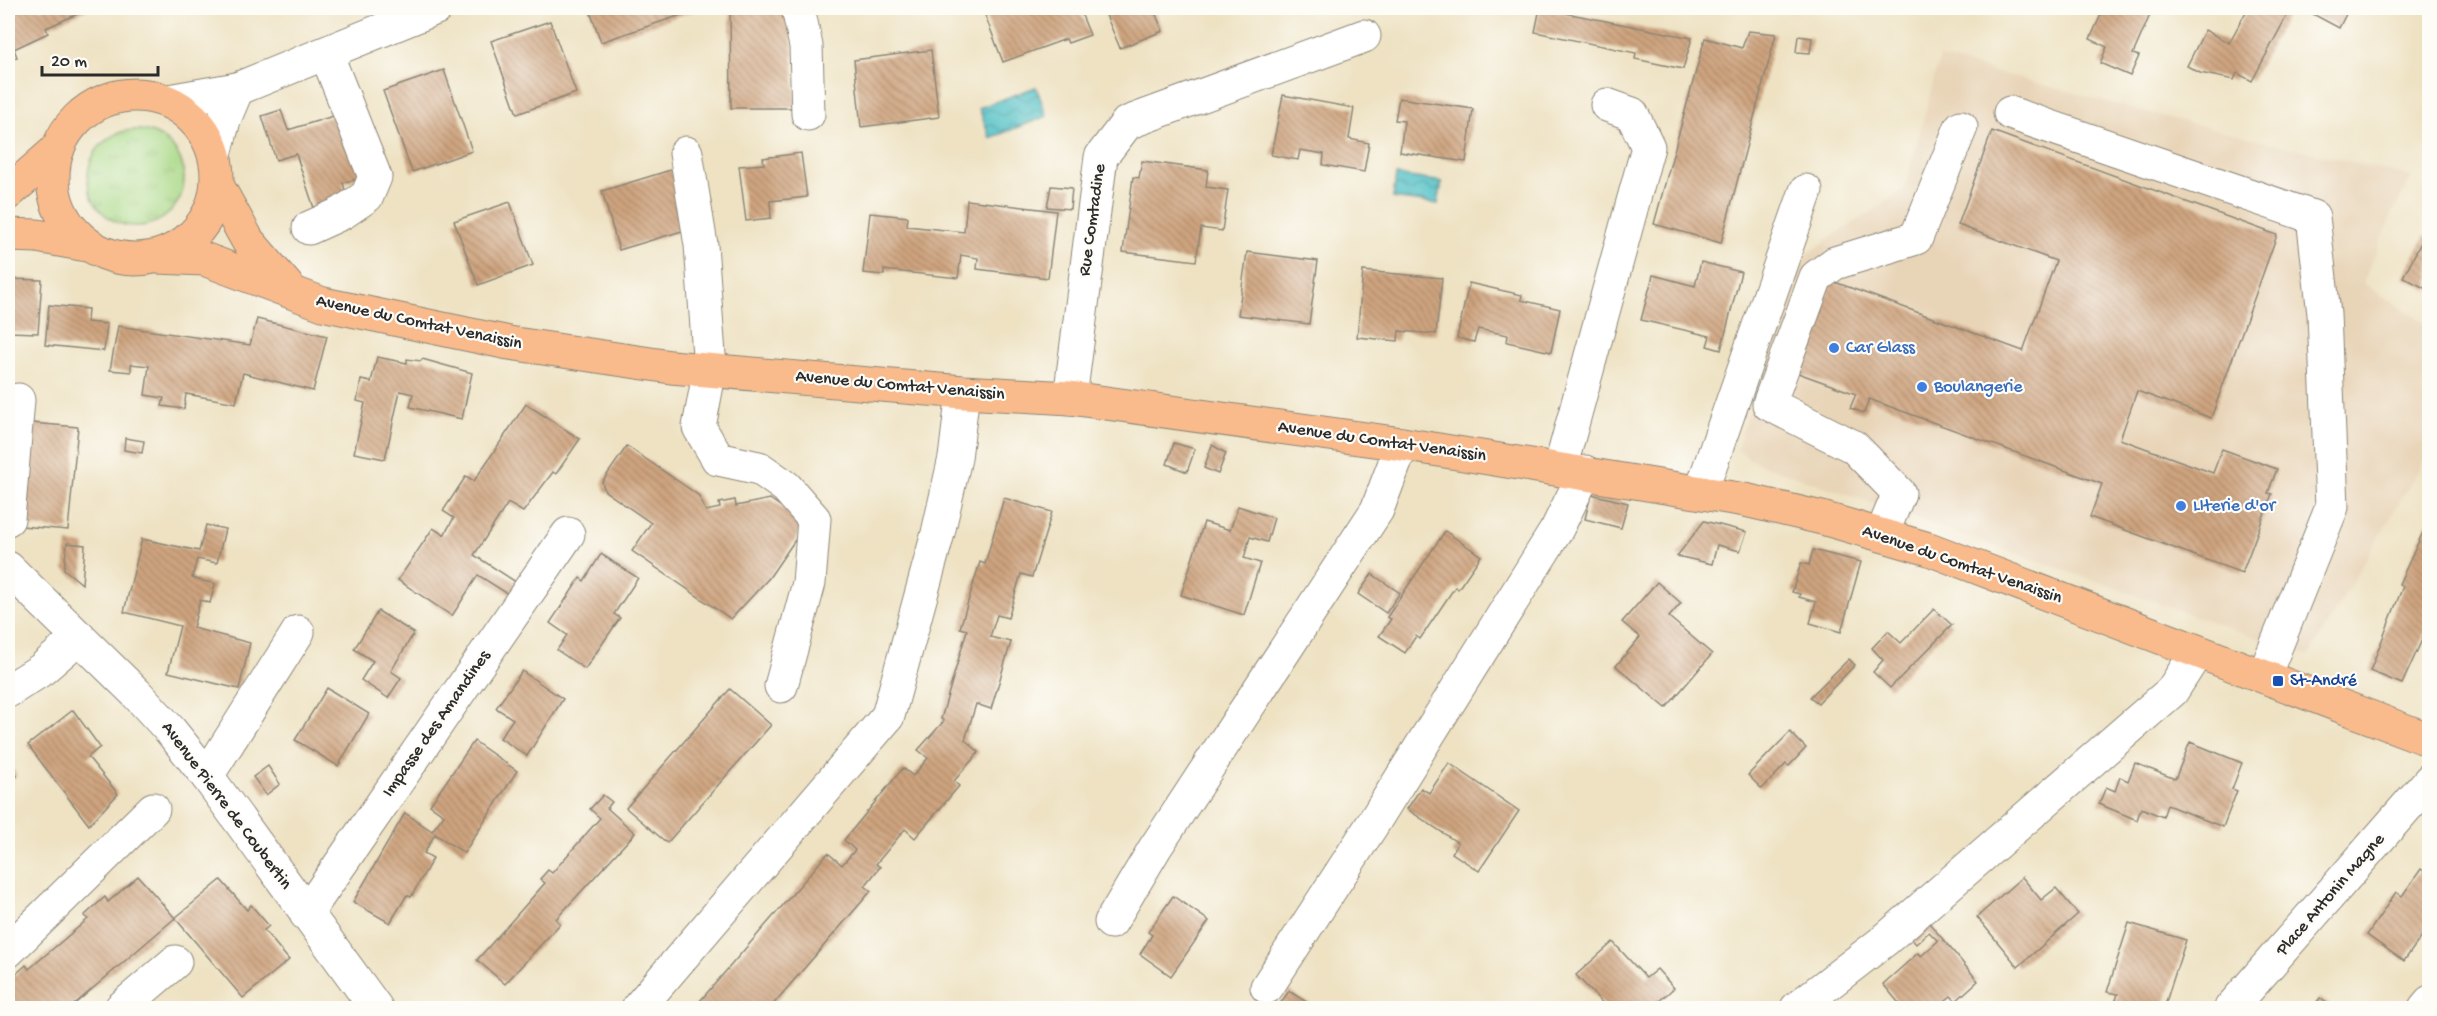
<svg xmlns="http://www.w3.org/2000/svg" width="2437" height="1016" viewBox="0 0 2437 1016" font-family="'Gochi Hand',sans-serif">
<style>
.built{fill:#e8d4b7}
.grass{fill:url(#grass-tufts);stroke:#6a8258;stroke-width:1.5}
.water{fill:url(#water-waves);stroke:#3e7578;stroke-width:1.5}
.building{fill:url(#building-back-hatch)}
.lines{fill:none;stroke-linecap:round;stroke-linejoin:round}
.minor-casing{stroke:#8c8677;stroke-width:35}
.major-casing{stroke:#8c8677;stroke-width:35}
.minor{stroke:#fff;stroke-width:33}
.major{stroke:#fabb8c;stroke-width:33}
.shop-dot{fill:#3f7fe0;stroke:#fdfcf7;stroke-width:2}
.transit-dot{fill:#1a4fb4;stroke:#fdfcf7;stroke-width:2}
.labels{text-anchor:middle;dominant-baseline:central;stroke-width:4.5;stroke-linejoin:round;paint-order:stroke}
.street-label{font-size:18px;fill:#2b2b2b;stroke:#fdfcf7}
.shop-label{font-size:18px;fill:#366cbe;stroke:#fdfcf7;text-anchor:start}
.transit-label{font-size:18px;fill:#164399;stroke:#fdfcf7;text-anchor:start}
</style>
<defs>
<pattern id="grass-tufts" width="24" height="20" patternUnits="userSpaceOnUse" patternTransform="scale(1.5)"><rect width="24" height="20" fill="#a9d886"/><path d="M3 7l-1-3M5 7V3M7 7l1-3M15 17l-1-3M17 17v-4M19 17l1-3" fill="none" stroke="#92ba74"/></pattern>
<pattern id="water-waves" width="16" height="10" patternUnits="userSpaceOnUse" patternTransform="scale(1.5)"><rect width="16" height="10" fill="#50bfc5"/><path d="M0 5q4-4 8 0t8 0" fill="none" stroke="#439ba0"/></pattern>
<pattern id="building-back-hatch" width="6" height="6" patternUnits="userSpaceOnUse" patternTransform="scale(1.5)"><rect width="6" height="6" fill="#cfa47f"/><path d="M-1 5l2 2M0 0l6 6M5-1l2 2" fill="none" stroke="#a88668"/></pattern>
</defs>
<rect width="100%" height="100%" fill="#fdfcf7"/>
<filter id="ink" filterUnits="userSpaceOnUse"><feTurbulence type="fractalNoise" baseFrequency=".0167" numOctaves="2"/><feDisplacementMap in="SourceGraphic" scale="12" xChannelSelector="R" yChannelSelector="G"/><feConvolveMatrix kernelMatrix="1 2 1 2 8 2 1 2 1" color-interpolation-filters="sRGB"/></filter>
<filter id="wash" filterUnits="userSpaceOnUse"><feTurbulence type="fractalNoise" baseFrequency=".008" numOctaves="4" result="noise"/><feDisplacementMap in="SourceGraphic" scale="24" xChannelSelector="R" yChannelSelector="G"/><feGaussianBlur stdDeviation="1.35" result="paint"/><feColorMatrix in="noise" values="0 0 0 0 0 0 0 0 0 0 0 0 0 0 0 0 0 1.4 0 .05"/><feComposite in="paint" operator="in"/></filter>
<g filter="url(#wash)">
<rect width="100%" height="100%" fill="#eee2c3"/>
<!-- built -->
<polygon class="built" points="1940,57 2141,111 2412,177 2393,212 2363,283 2429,326 2429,452 2309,656 1755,462 1737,450 1789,265 1904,190"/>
<!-- grass -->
<circle class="grass" cx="136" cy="178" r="48"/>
<!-- water -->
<g class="water">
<polygon points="1036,87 1047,116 990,138 979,108"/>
<polygon points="1396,175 1442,182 1438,204 1393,198"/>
</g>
<g id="blocks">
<!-- building -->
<g class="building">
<polygon points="8,8 91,8 46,28 48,33 14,49 17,57 8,61"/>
<polygon points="589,8 692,8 693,11 601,42"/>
<polygon points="730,8 790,9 796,108 731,108"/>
<polygon points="1006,8 1079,8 1090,35 1068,43 1066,39 1003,62 985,15"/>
<polygon points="1103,8 1153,8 1163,31 1120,48"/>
<polygon points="1540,8 1692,38 1683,69 1635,59 1636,53 1535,32"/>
<polygon points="2104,8 2153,8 2133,54 2139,56 2130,76 2100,63 2107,47 2090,39"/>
<polygon points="2248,8 2291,8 2252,81 2237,73 2234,80 2200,73 2187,66 2205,30 2229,43"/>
<polygon points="2314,8 2349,8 2339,28 2311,13"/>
<polygon points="550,21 576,93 517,114 491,41"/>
<polygon points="1748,31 1776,34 1721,243 1654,224 1705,38 1742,48"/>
<polygon points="1798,36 1812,38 1810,53 1796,52"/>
<polygon points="931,50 939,117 861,127 854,60"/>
<polygon points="444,70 472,151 412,172 383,91"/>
<polygon points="1283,95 1354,108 1349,139 1369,143 1364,172 1323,165 1324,154 1300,150 1298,160 1271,155"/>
<polygon points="1399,98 1473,109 1466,162 1400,152 1404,121 1395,120"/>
<polygon points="281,110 288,130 343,113 363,177 343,183 347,197 314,208 296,154 276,160 262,116"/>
<polygon points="1992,131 2277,235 2211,418 2137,391 2120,439 2213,473 2222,449 2277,469 2268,493 2272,494 2242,573 2090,517 2102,484 1869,399 1864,413 1850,408 1856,394 1798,373 1832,281 2023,351 2056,261 1958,225"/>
<polygon points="801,153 807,197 770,201 771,218 746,221 739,166 764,164 763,158"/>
<polygon points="1142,161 1208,170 1206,187 1228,190 1222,231 1201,228 1196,261 1123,252 1133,177 1139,178"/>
<polygon points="674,169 692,228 619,250 602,191"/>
<polygon points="1051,186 1072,188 1070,209 1047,207"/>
<polygon points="967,200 1056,211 1048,278 977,269 978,258 961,255 958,278 884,270 884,275 863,273 870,213 908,217 907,226 964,232"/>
<polygon points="510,202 533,265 478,285 454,221"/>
<polygon points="2425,235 2430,238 2430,291 2403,277"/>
<polygon points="1247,252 1318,261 1309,324 1238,315"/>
<polygon points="1701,262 1741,272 1721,350 1707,346 1710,336 1641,320 1653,275 1695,286"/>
<polygon points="1363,271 1442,278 1436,334 1399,331 1398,341 1357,337"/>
<polygon points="8,279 42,280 38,333 8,332"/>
<polygon points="1469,283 1522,295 1521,300 1560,309 1551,352 1507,342 1508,335 1478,329 1474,342 1457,338"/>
<polygon points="49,305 88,309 87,322 107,324 104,351 45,345"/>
<polygon points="257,319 327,336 313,391 243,373 236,403 186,394 184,409 162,406 164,398 145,395 149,366 131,364 131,372 110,370 118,326 250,345"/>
<polygon points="377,357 407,363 407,359 421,361 422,359 472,373 462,419 410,407 413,394 400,391 385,459 354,453 365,403 357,401 361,380 371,382"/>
<polygon points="526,404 580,439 556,474 553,472 523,512 508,503 474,555 519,584 511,596 478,575 452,616 398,580 433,528 444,535 454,518 443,511 466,476 474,481"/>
<polygon points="31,423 78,427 68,530 21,526"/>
<polygon points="125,438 144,441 142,453 124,450"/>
<polygon points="1174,443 1195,449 1187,472 1167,464"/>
<polygon points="1212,445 1226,453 1218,474 1204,468"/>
<polygon points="627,446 698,495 706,511 720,508 719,503 735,500 736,506 770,499 806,524 769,578 731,619 632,551 651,523 605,491 602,482"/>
<polygon points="1591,494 1628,503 1621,528 1585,519"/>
<polygon points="1004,498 1052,512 1032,577 1021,574 1008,618 997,615 990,637 1011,642 991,709 976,704 965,740 979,752 954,781 959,786 915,838 905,829 876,864 880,867 865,886 871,891 770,1008 694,1008 828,853 842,865 855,850 844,840 903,768 913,776 928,758 918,750 944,721 941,719 967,630 960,628 980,562 985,564"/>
<polygon points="1238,506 1274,518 1267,542 1250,537 1244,558 1260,563 1244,615 1181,595 1204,522 1230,530"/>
<polygon points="2430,517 2430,622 2402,684 2370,671 2403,586 2399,584"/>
<polygon points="1704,521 1747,532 1740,551 1717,545 1712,564 1677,556"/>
<polygon points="206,525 225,529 217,563 197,559 192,578 215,584 210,603 200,600 193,628 250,643 239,689 168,672 180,626 124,612 142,539 199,551"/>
<polygon points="1445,531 1481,556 1458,589 1455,587 1420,639 1416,636 1405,653 1379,636 1391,619 1387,617"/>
<polygon points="67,543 85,545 82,584 64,569"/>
<polygon points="1813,550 1861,562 1841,632 1810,623 1816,602 1799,597 1800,594 1792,592 1801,563 1809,565"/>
<polygon points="601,554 638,578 614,614 620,618 585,669 557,650 567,635 550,623 580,578 584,581"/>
<polygon points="1372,574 1400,593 1386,613 1358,594"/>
<polygon points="1657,582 1681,603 1669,617 1712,654 1666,708 1616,666 1640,637 1622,622"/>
<polygon points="1934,609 1952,625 1890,688 1873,672 1883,660 1872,648 1888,631 1901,643"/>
<polygon points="378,611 414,633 391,671 401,678 388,698 361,680 373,661 354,649"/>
<polygon points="1849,659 1855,665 1818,703 1810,697"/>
<polygon points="522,671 563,699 527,756 500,738 513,719 496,708"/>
<polygon points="327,688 369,714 338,766 295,740"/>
<polygon points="730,689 771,725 667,843 626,808"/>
<polygon points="73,710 100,747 88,757 118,794 89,825 28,745"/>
<polygon points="1790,732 1806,748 1789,766 1786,764 1762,789 1748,775"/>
<polygon points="474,741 517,771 464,853 435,834 424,853 433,858 411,897 407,895 390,923 353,902 405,813 432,831 444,815 430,805"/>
<polygon points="2190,742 2242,763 2232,789 2237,791 2223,827 2167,805 2163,817 2141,808 2137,820 2099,804 2106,787 2115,791 2120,777 2128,781 2135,763 2175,779"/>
<polygon points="8,761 17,776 8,782"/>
<polygon points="1449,763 1519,811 1479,871 1452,853 1458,843 1407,809 1421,788 1429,793"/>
<polygon points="268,766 280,784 266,795 253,777"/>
<polygon points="603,795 612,802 607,808 635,833 556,919 560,924 505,984 477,960 545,883 540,879 548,870 552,873 600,818 590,809"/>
<polygon points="2421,869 2430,875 2430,925 2404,961 2367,935 2396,892 2402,896"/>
<polygon points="138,876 175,918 70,1008 8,1008 8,981 26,965 29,969 88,919 84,916 105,897 108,902"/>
<polygon points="2022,877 2041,900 2056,888 2078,914 2018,967 1977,917"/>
<polygon points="221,880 247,910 251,905 269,926 264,930 289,960 243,998 175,918"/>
<polygon points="1173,896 1209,921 1171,976 1140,954 1152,935 1148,932"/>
<polygon points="1925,918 1978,981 1956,1001 1951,996 1936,1008 1928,1006 1925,1008 1903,1008 1883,984 1918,953 1921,956 1938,941 1929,932 1916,944 1907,934"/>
<polygon points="2129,923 2186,940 2164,1008 2150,1005 2149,1008 2113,1008 2118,994 2107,992"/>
<polygon points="1613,942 1646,978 1657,969 1674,988 1651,1008 1607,1008 1576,975"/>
<polygon points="1289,991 1316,1008 1277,1008"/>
<polygon points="2320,998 2333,1008 2312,1008"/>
</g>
</g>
</g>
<g filter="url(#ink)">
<use href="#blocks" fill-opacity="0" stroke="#8c8677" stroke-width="1.5"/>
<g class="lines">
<defs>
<g id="minor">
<polyline points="798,8 806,46 808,114"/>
<polyline points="168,101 237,89 436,8"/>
<polyline points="2010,113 2313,217 2324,314 2332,507 2264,676"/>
<polyline points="686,153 701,245 710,369 699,427 718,459 759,468 786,487 814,519 809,583 781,686"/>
<polyline points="215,154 224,120 237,89"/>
<polyline points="309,228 342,213 367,196 375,177 326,53"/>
<polyline points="1070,398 1101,157 1127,123 1364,36"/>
<polyline points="1560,469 1648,147 1632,114 1607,105"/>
<polyline points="1701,492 1806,191"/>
<polyline points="8,519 18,400"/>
<polyline points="1882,534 1899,493 1854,447 1769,404 1816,277 1835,263 1916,238 1961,127"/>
<polyline points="8,568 136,693 170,730 207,776 376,1008"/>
<polyline points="8,691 41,670 79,637"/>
<polyline points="207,776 298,632"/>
<polyline points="306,914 568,534"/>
<polyline points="1111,922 1155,848 1377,510 1402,444"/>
<polyline points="8,951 153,809"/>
<polyline points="1267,987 1372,825 1557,529 1585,472"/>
<polyline points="121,1008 175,962"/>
<polyline points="638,1008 888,716 938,533 955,458 963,392"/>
<polyline points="1797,1008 1885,940 2172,691 2197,652"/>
<polyline points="2231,1008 2430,780"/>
<polyline points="2425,1008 2430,1002"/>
</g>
<g id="major">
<circle cx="135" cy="177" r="82"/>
<polyline points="217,185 248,241 287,286"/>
<polyline points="8,193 58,149"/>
<polyline points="8,235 37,236 87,245"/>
<polyline points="158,257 204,259 323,304 509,343 671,367 963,392 1070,398 1402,444 1745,500 1822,518 1929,549 2430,740"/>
</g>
</defs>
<!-- minor casing -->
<use href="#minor" class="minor-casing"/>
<!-- major casing -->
<use href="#major" class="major-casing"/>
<!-- minor -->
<use href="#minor" class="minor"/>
<!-- major -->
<use href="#major" class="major"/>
</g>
</g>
<!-- markers -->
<g class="shop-dot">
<circle cx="1834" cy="348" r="6"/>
<circle cx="1922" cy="387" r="6"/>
<circle cx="2181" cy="506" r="6"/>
</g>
<rect class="transit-dot" x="2272" y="675" width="12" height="12" rx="3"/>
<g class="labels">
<!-- street labels -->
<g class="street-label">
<text transform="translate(1093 220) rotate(-82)">Rue Comtadine</text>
<text transform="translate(419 323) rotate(12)">Avenue du Comtat Venaissin</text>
<text transform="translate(900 386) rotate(5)">Avenue du Comtat Venaissin</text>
<text transform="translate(1382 442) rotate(8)">Avenue du Comtat Venaissin</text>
<text transform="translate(1962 565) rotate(19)">Avenue du Comtat Venaissin</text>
<text transform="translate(437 724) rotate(-55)">Impasse des Amandines</text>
<text transform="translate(226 806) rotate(53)">Avenue Pierre de Coubertin</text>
<text transform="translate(2331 895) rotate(-49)">Place Antonin Magne</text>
</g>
<!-- shop labels -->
<g class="shop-label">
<text x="1846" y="348">Car Glass</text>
<text x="1934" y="387">Boulangerie</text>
<text x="2193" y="506">LIterie d'or</text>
</g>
<!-- transit labels -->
<g class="transit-label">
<text x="2290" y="681">St-André</text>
</g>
</g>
<!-- margin -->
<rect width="2437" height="1016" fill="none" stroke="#fdfcf7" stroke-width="30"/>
<!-- scale -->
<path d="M42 66v9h116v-9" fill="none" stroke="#2b2b2b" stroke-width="3"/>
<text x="51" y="66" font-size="18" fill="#2b2b2b" stroke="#fdfcf7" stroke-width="4.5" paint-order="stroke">20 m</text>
</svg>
